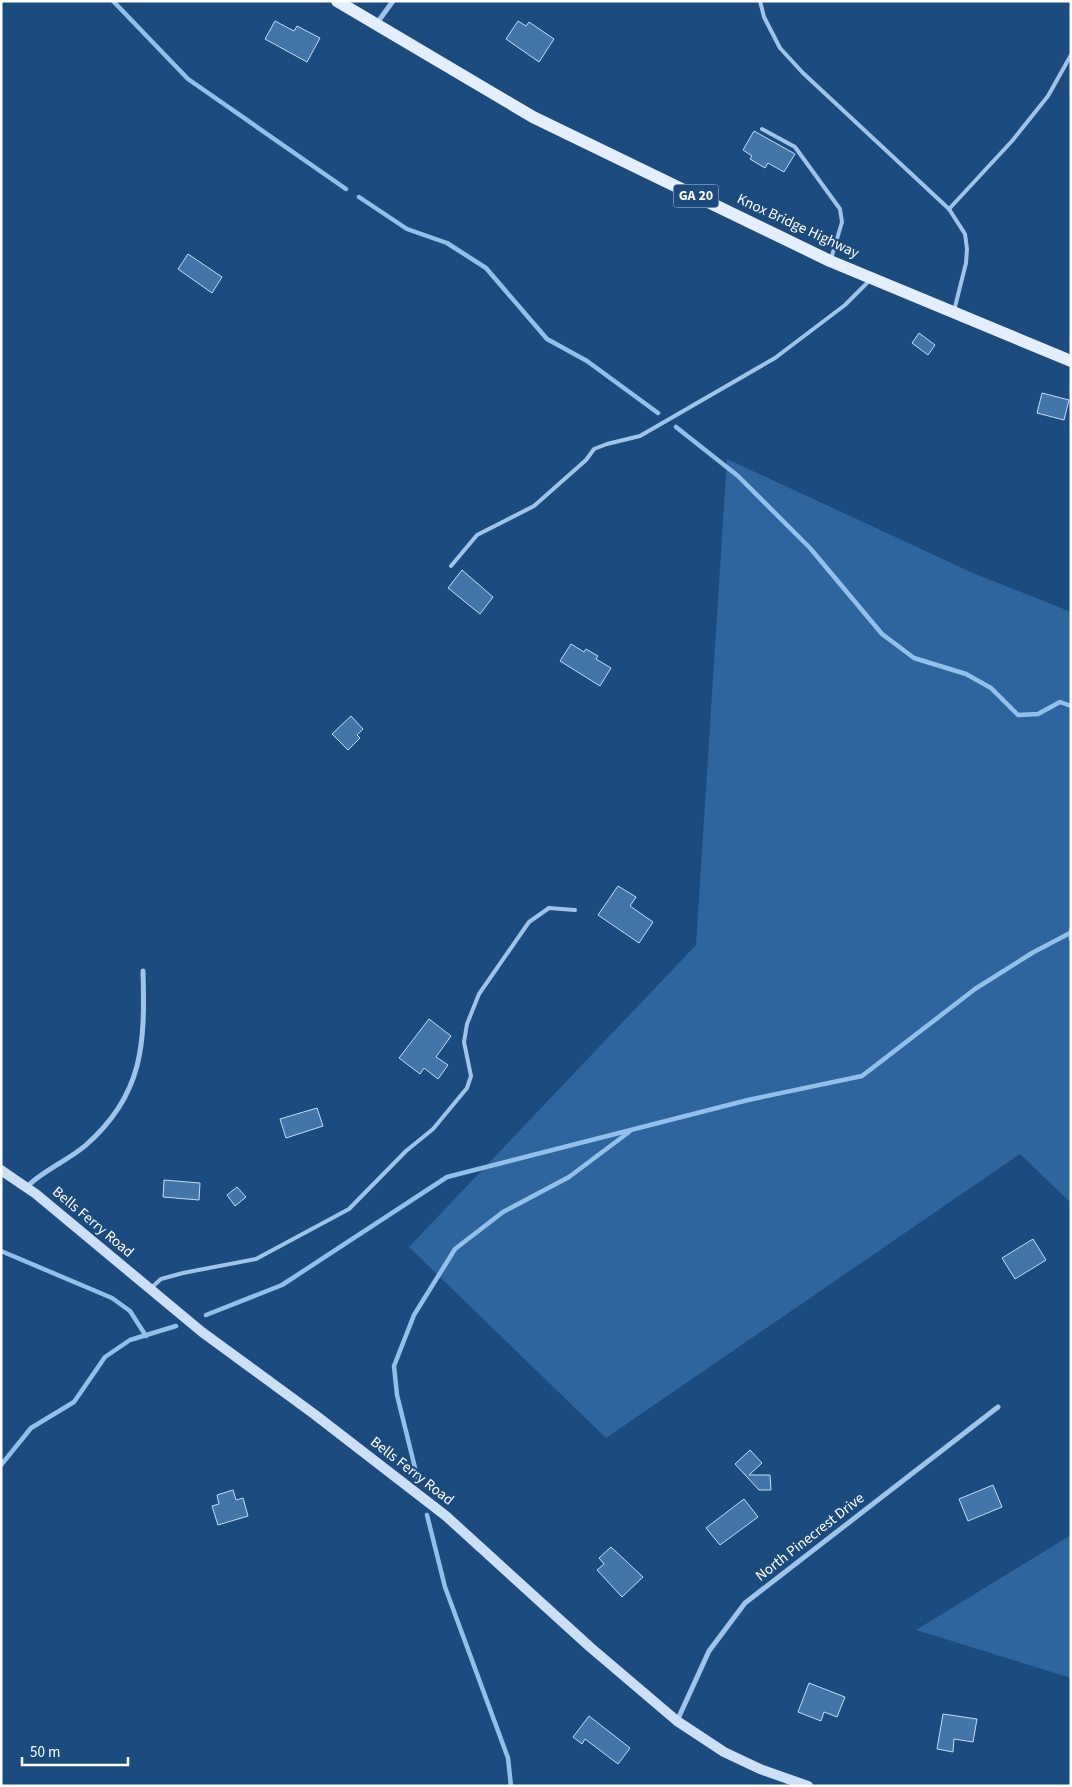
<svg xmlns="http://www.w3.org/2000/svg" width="1072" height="1787" viewBox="0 0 1072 1787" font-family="'Source Sans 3',sans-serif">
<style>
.green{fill:#2f659e}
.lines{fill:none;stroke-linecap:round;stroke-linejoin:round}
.stream{stroke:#93bfeb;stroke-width:4.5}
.building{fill:#4475a9;stroke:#c4ddf7}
.service{stroke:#a0c3e9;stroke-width:4}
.minor{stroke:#a0c3e9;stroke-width:5}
.secondary{stroke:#cbdff7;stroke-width:10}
.primary{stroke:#e3eefe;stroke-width:12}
.labels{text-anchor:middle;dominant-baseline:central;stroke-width:4.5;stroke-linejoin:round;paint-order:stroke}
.shield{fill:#1c4b7f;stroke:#bbc9d9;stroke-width:1}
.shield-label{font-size:14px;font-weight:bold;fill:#fff}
.street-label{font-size:15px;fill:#fff;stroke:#1c4b7f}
</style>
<rect width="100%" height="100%" fill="#1c4b7f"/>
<!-- green -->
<g class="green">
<polygon points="727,459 973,573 1071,612 1071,1203 1020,1154 606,1438 409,1247 696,945"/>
<polygon points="1071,1535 1071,1678 916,1630"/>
</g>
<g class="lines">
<!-- stream -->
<g class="stream">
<polyline points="113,1 188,79 346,189"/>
<polyline points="359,197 407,229 447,243 486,268 547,339 587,361 658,413"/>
<polyline points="676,427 738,476 810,548 882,634 914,658 966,674 991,688 1018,715 1038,714 1060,702 1071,706"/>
<polyline points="1071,930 1071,939"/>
<polyline points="1,1251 112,1298 130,1311 146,1336"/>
<polyline points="206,1315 282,1285 447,1177 748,1100 862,1076 975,989 1032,953 1070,933"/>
<polyline points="1,1465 31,1428 74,1402 105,1357 130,1340 176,1326"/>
<polyline points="418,1480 397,1395 394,1366 414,1315 455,1249 503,1212 569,1177 629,1132"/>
<polyline points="427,1515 445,1587 508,1758 511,1786"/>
</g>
</g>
<!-- building -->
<g class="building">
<polygon points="275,21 294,31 297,26 320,38 307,62 265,39"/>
<polygon points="518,21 526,26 529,22 554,39 539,62 506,39"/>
<polygon points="754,131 795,154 784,172 768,163 765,168 750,159 752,156 743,150"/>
<polygon points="188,254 222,277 212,293 178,269"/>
<polygon points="919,333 935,345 928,355 912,343"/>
<polygon points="1042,393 1069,400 1064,420 1037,413"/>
<polygon points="462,570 493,597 480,614 448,588"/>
<polygon points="571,644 584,652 586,649 598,656 596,659 611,668 600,686 560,661"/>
<polygon points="351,716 363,729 357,735 360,738 348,750 332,734"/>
<polygon points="618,886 636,897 630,906 653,922 639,943 598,915"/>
<polygon points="429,1019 451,1036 436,1057 448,1065 438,1079 424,1068 420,1074 399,1058"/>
<polygon points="317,1108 323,1126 286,1138 280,1119"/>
<polygon points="164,1180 200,1183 199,1200 163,1197"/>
<polygon points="237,1187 246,1197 235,1206 227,1195"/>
<polygon points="1033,1239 1046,1260 1015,1279 1002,1258"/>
<polygon points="750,1450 762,1463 749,1475 770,1475 771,1490 759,1490 735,1464"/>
<polygon points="993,1485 1002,1507 968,1521 959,1499"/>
<polygon points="233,1490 236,1500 243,1498 248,1516 218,1525 212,1506 219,1504 217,1495"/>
<polygon points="744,1499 758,1517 720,1545 706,1528"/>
<polygon points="611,1547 643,1577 622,1597 597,1570 604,1564 599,1558"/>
<polygon points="809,1683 845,1697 837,1717 824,1712 821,1721 798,1712"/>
<polygon points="943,1714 977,1719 973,1742 954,1739 953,1752 937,1749"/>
<polygon points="589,1716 630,1748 618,1764 585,1739 582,1744 573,1737"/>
</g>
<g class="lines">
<!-- service -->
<g class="service">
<polyline points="760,1 764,17 780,48 803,73 949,209 965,234 967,249 966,263 954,311"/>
<polyline points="762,129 795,147 840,209 842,222 831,259"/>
<polyline points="949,209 1012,141 1048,96 1071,55"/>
<polyline points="451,566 477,535 534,506 586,460 594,449 607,444 640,436 775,358 845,305 870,280"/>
<polyline points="151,1288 161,1279 183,1273 256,1259 349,1209 406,1151 433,1129 467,1088 471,1076 464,1042 467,1024 479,994 529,922 549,908 575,910"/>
</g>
<!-- minor -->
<g class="minor">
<polyline points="377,23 393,1"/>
<path d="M27,1187C40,1172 69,1160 86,1145C144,1094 145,1043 143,971"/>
<polyline points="677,1721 709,1651 745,1603 998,1407"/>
</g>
<!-- secondary -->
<polyline class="secondary" points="1,1170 36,1194 202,1332 314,1414 446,1516 590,1647 677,1721 724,1752 760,1769 808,1786"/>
<!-- primary -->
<polyline class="primary" points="337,1 533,117 830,261 1071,361"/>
</g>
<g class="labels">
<!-- shield labels -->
<rect class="shield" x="673.5" y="184.5" width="45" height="23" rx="4"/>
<g class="shield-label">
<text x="696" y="196">GA 20</text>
</g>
<!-- street labels -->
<g class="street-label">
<text transform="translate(798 226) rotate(25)">Knox Bridge Highway</text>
<text transform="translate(93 1222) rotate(40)">Bells Ferry Road</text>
<text transform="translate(412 1471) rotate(38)">Bells Ferry Road</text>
<text transform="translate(810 1537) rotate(-38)">North Pinecrest Drive</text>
</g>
</g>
<!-- border -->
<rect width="1072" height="1787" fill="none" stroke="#ffffff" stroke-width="5"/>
<!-- scale -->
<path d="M22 1757v8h106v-8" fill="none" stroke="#ffffff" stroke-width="2.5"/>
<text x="30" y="1757" font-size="15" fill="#ffffff" stroke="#1c4b7f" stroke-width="4" paint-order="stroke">50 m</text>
</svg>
